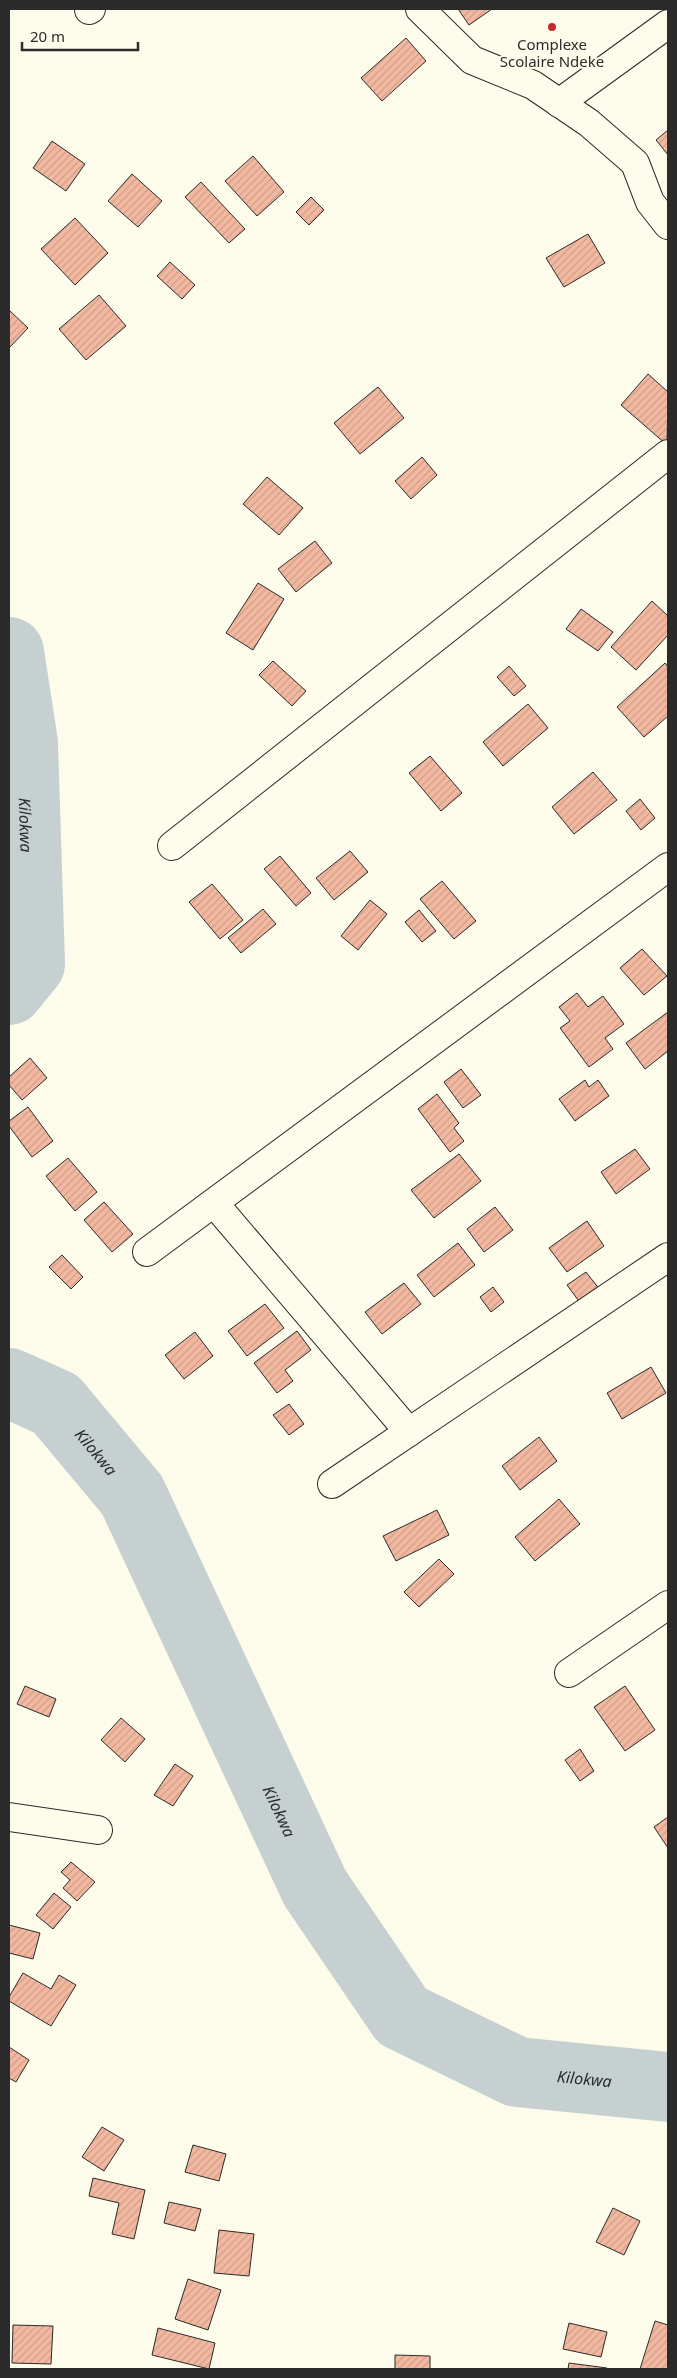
<svg xmlns="http://www.w3.org/2000/svg" width="677" height="2378" viewBox="0 0 677 2378" font-family="'Noto Sans',sans-serif">
<style>
.lines{fill:none;stroke-linecap:round;stroke-linejoin:round}
.river{stroke:#c7d0d0;stroke-width:70}
.building{fill:url(#building-hatch);stroke:#2b2b2b}
.minor-casing{stroke:#2b2b2b;stroke-width:30}
.minor{stroke:#fdfbea;stroke-width:28}
.poi-dot{fill:#c62828;stroke:#fdfbea;stroke-width:2}
.labels{text-anchor:middle;dominant-baseline:central;stroke-width:4;stroke-linejoin:round;paint-order:stroke}
.poi-label{font-size:15px;fill:#2b2b2b;stroke:#fdfbea}
.water-label{font-size:16px;font-style:italic;fill:#2b2b2b;stroke:#fdfbea}
</style>
<defs>
<pattern id="building-hatch" width="6" height="6" patternUnits="userSpaceOnUse" patternTransform="scale(1.25)"><rect width="6" height="6" fill="#f2b8a0"/><path d="M-1 1l2-2M0 6l6-6M5 7l2-2" fill="none" stroke="#d09e8a"/></pattern>
</defs>
<rect width="100%" height="100%" fill="#fdfbea"/>
<g class="lines">
<!-- river -->
<g class="river">
<path id="s1" d="M9,652L23,743L30,964L9,990"/>
<path id="s2" d="M9,1383L56,1404L132,1495L315,1888L402,2016L517,2072L668,2087"/>
</g>
</g>
<!-- building -->
<g class="building">
<polygon points="458,9 492,9 469,25"/>
<polygon points="406,38 426,61 382,101 361,78"/>
<polygon points="668,130 668,155 656,140"/>
<polygon points="52,141 85,164 66,191 33,168"/>
<polygon points="253,156 284,192 257,216 225,181"/>
<polygon points="132,174 162,201 138,227 108,201"/>
<polygon points="201,182 245,229 229,243 185,197"/>
<polygon points="311,197 324,210 309,225 296,212"/>
<polygon points="75,218 108,253 75,285 41,249"/>
<polygon points="588,234 605,263 564,287 546,258"/>
<polygon points="170,262 195,285 182,299 157,276"/>
<polygon points="99,295 126,326 86,360 59,329"/>
<polygon points="9,310 28,328 9,348"/>
<polygon points="648,374 668,392 667,445 621,405"/>
<polygon points="378,387 404,418 360,454 334,423"/>
<polygon points="422,457 437,475 411,499 395,481"/>
<polygon points="267,477 303,508 279,535 243,504"/>
<polygon points="315,541 332,563 296,592 278,569"/>
<polygon points="258,583 284,599 253,650 226,633"/>
<polygon points="652,601 668,616 668,635 636,670 611,647"/>
<polygon points="581,609 613,632 598,651 566,629"/>
<polygon points="273,661 306,691 292,706 259,675"/>
<polygon points="665,663 668,667 668,716 644,737 617,707"/>
<polygon points="509,666 526,686 514,696 497,677"/>
<polygon points="528,704 548,728 503,766 483,742"/>
<polygon points="430,756 462,793 441,811 409,773"/>
<polygon points="593,772 617,800 574,834 552,807"/>
<polygon points="640,799 655,818 641,830 626,811"/>
<polygon points="350,851 368,872 334,900 316,878"/>
<polygon points="280,856 311,893 296,906 264,869"/>
<polygon points="442,881 476,921 454,939 420,899"/>
<polygon points="212,884 243,920 220,939 189,902"/>
<polygon points="370,900 387,914 358,950 341,936"/>
<polygon points="263,909 276,924 241,953 228,938"/>
<polygon points="419,910 436,931 422,942 405,922"/>
<polygon points="642,949 667,976 644,995 620,968"/>
<polygon points="577,993 588,1007 603,996 624,1024 605,1038 613,1049 589,1067 560,1028 570,1021 559,1007"/>
<polygon points="668,1012 668,1051 645,1069 626,1043"/>
<polygon points="30,1058 47,1078 22,1100 9,1085 9,1077"/>
<polygon points="461,1069 481,1095 463,1108 444,1082"/>
<polygon points="585,1080 589,1087 598,1080 609,1096 575,1121 559,1099"/>
<polygon points="437,1094 459,1123 454,1128 464,1141 450,1152 418,1109"/>
<polygon points="28,1107 53,1141 32,1157 9,1126 9,1121"/>
<polygon points="635,1149 650,1169 616,1194 601,1172"/>
<polygon points="459,1154 481,1181 434,1218 411,1190"/>
<polygon points="68,1158 97,1192 75,1211 46,1176"/>
<polygon points="104,1202 133,1234 112,1252 84,1220"/>
<polygon points="495,1207 513,1230 484,1252 467,1229"/>
<polygon points="587,1221 604,1246 567,1272 549,1248"/>
<polygon points="458,1243 475,1265 434,1297 417,1275"/>
<polygon points="62,1255 83,1277 71,1289 49,1267"/>
<polygon points="586,1272 600,1290 581,1304 567,1285"/>
<polygon points="404,1283 421,1304 382,1334 365,1312"/>
<polygon points="493,1287 504,1302 491,1312 480,1297"/>
<polygon points="265,1304 284,1328 247,1356 228,1331"/>
<polygon points="297,1331 311,1350 285,1370 293,1381 277,1393 254,1363"/>
<polygon points="195,1332 213,1356 184,1379 165,1355"/>
<polygon points="651,1367 666,1393 622,1419 607,1393"/>
<polygon points="289,1404 304,1424 289,1435 273,1415"/>
<polygon points="539,1437 557,1461 520,1490 502,1466"/>
<polygon points="559,1499 580,1524 535,1561 515,1537"/>
<polygon points="437,1510 449,1535 396,1561 383,1536"/>
<polygon points="439,1559 454,1574 419,1607 404,1592"/>
<polygon points="25,1686 56,1699 49,1717 17,1704"/>
<polygon points="625,1686 655,1730 625,1751 594,1707"/>
<polygon points="121,1718 145,1739 125,1762 101,1740"/>
<polygon points="580,1749 594,1771 580,1781 565,1760"/>
<polygon points="175,1764 193,1776 173,1806 154,1795"/>
<polygon points="668,1817 668,1848 654,1827"/>
<polygon points="71,1862 95,1882 77,1901 63,1888 70,1880 61,1872"/>
<polygon points="54,1893 71,1907 53,1929 36,1915"/>
<polygon points="9,1925 40,1933 33,1959 9,1953"/>
<polygon points="23,1973 51,1989 59,1975 76,1985 51,2026 9,2001 9,1997"/>
<polygon points="9,2047 29,2060 16,2082 9,2078"/>
<polygon points="102,2127 124,2140 104,2171 82,2157"/>
<polygon points="193,2145 226,2154 219,2181 185,2172"/>
<polygon points="93,2178 145,2190 134,2239 112,2234 119,2203 89,2196"/>
<polygon points="169,2202 201,2209 195,2231 164,2223"/>
<polygon points="613,2208 640,2221 624,2255 596,2242"/>
<polygon points="219,2230 254,2234 249,2276 214,2273"/>
<polygon points="188,2279 221,2290 208,2330 175,2319"/>
<polygon points="655,2321 668,2325 668,2369 640,2369"/>
<polygon points="569,2323 607,2332 601,2357 563,2349"/>
<polygon points="13,2325 53,2326 51,2364 12,2363"/>
<polygon points="158,2328 215,2343 209,2369 152,2355"/>
<polygon points="395,2355 430,2356 430,2369 395,2369"/>
<polygon points="569,2363 607,2368 607,2369 568,2369"/>
</g>
<g class="lines">
<defs>
<g id="minor">
<polyline points="420,9 472,60 533,85 589,123 635,163 650,202 668,225"/>
<polyline points="89,10 91,9"/>
<polyline points="559,103 668,24"/>
<polyline points="172,846 668,454"/>
<polyline points="214,1203 409,1432"/>
<polyline points="147,1252 668,867"/>
<polyline points="332,1484 668,1257"/>
<polyline points="569,1673 668,1605"/>
<polyline points="9,1817 98,1830"/>
</g>
</defs>
<!-- minor casing -->
<use href="#minor" class="minor-casing"/>
<!-- minor -->
<use href="#minor" class="minor"/>
</g>
<!-- markers -->
<circle class="poi-dot" cx="552" cy="27" r="5"/>
<g class="labels">
<!-- poi labels -->
<g class="poi-label">
<text x="552" y="44">Complexe<tspan x="552" dy="17">Scolaire Ndeke</tspan></text>
</g>
<!-- water labels -->
<g class="water-label">
<text stroke="none"><textPath href="#s1" startOffset="174">Kilokwa</textPath></text>
<text stroke="none"><textPath href="#s2" startOffset="114">Kilokwa</textPath></text>
<text stroke="none"><textPath href="#s2" startOffset="519">Kilokwa</textPath></text>
<text stroke="none"><textPath href="#s2" startOffset="954">Kilokwa</textPath></text>
</g>
</g>
<!-- border -->
<rect width="677" height="2378" fill="none" stroke="#2b2b2b" stroke-width="20"/>
<!-- scale -->
<path d="M22 42v8h116v-8" fill="none" stroke="#2b2b2b" stroke-width="2.5"/>
<text x="30" y="42" font-size="15" fill="#2b2b2b" stroke="#fdfbea" stroke-width="4" paint-order="stroke">20 m</text>
</svg>
